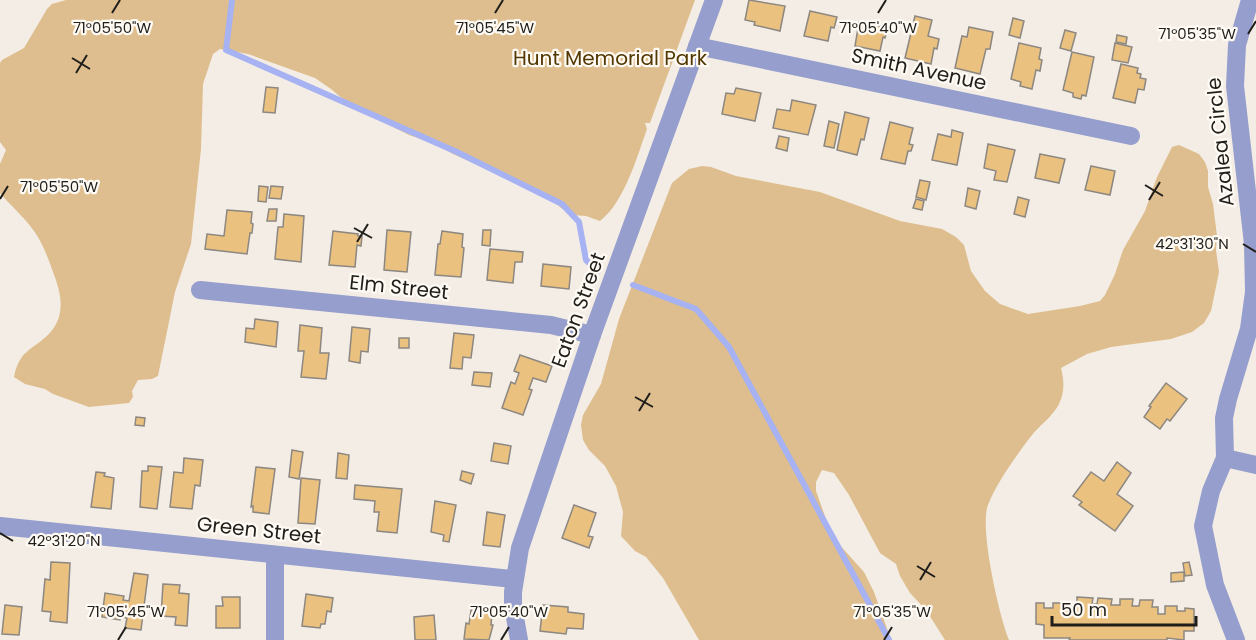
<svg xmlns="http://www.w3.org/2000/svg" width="1256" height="640" viewBox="0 0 1256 640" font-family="Poppins,sans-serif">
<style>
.green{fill:#debe8e}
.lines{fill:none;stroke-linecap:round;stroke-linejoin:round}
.stream{stroke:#a7b2f3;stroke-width:6}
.building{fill:#ebc180;stroke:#8c8780;stroke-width:1.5}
.street{stroke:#959ecd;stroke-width:18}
.ticks{fill:none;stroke:#1f1e1b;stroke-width:2}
.labels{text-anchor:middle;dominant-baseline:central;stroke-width:4.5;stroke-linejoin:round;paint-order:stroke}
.park-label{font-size:20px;fill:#523700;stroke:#fffbf4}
.street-label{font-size:20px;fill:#1f1e1b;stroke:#fffbf4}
.ticks-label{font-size:15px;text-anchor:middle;fill:#1f1e1b;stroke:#fffbf4;stroke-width:4.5;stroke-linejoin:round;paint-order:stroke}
</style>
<rect width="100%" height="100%" fill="#f3ede5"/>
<!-- green -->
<g class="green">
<path d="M66,0H695L650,123H645L647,129C637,157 624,203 600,221L586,216L573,215L561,208L552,199L531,189L453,154L438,145L409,135L351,106L331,89L315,78L248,54L220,49L213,54L203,84L201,149L191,244L175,292L158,376L152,379L138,380L132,391L133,397L129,403L89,407L53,394L45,389L25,384L14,377C20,346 37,350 53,329C66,311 60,290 53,272C47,255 42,241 31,227C22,215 10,205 0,193V164L6,150L0,142V63L2,60L24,48L47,9L52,4Z"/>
<path d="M1179,145L1199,154L1205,162L1208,171V187L1213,204L1217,236L1216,250L1219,272L1211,311L1204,323L1192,332L1171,339L1111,347L1087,354L1061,368C1064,380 1065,392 1059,404C1053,416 1041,424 1032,435C1018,453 996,484 988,505C979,527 999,616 1009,640H945L926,610L910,593L900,576L896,564L880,553L849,495L834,473L822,470L816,482V491L830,530L837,542L864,572L874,592L891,640H699L663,578L646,557L635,551L621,536L623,512L616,486L605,466L589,450L583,440L581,425L583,415L601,384L619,319L672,183L689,169L702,166L711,167L736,176L820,192L900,221L942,229L956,237L964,245L971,271L985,291L1000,304L1028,314L1080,306L1100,301L1105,295L1115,274L1123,250L1145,211L1157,177L1172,147Z"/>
</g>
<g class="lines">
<!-- stream -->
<g class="stream">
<polyline points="232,0 226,50 457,152 562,204 579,222 586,260 598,271"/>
<polyline points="633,285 696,309 729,347 889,640"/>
</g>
</g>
<!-- building -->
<g class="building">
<polygon points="749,0 785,6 780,31 754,25 755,22 745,20"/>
<polygon points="810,11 837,17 834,28 831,27 828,41 804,36"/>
<polygon points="915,16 932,20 928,36 939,39 937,49 934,48 931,64 905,58"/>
<polygon points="1013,18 1024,21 1020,38 1009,35"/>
<polygon points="859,22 888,28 885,38 883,37 880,51 855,46"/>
<polygon points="969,27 993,32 990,49 986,49 980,74 955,68 962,36 967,37"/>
<polygon points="1065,30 1076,33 1071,51 1060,48"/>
<polygon points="1117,35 1127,37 1126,44 1116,42"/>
<polygon points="1019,43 1041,48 1039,59 1042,60 1040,71 1036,70 1032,89 1020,86 1021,82 1011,79"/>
<polygon points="1115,43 1132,47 1128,63 1112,60"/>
<polygon points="1072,52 1094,57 1086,96 1082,95 1081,99 1073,97 1073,93 1063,90"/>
<polygon points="1121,64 1138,68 1137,73 1141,74 1140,78 1146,79 1144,90 1138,89 1135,103 1113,98"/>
<polygon points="266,87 278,88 275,113 263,112"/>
<polygon points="736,88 761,93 755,121 722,114 726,93 734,94"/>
<polygon points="792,100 816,105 808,135 773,128 777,109 790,111"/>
<polygon points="845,112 869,118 864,140 861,139 857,155 837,150"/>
<polygon points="829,121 839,124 834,148 824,146"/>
<polygon points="890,122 913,128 909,144 913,145 911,151 908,151 905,164 881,159"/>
<polygon points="952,130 963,133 957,165 932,160 938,134 951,137"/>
<polygon points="779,136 789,138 787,151 776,148"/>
<polygon points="988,144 1015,150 1007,182 994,180 996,171 984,168"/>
<polygon points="1040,154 1065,159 1059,183 1035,178"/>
<polygon points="1091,166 1115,171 1110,195 1085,190"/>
<polygon points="920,180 930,182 926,200 916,197"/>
<polygon points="259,186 268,187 266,202 258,201"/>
<polygon points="271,186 283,187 281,199 269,198"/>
<polygon points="968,188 980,191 976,209 965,206"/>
<polygon points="1018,197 1029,200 1025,217 1014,214"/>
<polygon points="916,199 924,201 922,210 913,208"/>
<polygon points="269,209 277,209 276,221 267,221"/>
<polygon points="227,210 252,212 251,223 253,224 252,233 250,233 247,254 205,249 207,234 224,236"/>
<polygon points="284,214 304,216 301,262 275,259 278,227 283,227"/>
<polygon points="387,230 411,232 407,272 384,270"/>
<polygon points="483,230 491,230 490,246 482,245"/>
<polygon points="333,231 358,234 358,236 362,236 361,246 357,245 355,267 329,265"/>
<polygon points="442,231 463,234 462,247 464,248 461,277 435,275 438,244 440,244"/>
<polygon points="490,249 523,252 522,262 515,262 513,283 487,280"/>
<polygon points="543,264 571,267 569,289 541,286"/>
<polygon points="255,319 278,322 276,347 245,342 246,328 254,329"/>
<polygon points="300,325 322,328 320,353 329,353 326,379 301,377 304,351 298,351"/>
<polygon points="352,327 370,329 368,352 361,351 360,363 349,361"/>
<polygon points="454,333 474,335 471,358 463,357 462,369 450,368"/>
<rect x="399" y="338" width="10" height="10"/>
<polygon points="520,355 552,366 546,382 533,378 529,389 532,390 523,415 502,408 511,382 515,384 519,373 514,371"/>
<polygon points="474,372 492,373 490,387 472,385"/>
<polygon points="1166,383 1187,399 1170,421 1167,419 1160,429 1144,417 1151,407 1149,406"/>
<polygon points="136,417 145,418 144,426 135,425"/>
<polygon points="494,443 511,446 508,464 491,461"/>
<polygon points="292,450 303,452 299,479 289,477"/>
<polygon points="338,453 349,455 347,479 336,478"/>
<polygon points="184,458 203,460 200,486 195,485 192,509 170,507 174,472 183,473"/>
<polygon points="1117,462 1131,473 1117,494 1133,506 1115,531 1079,505 1082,502 1073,496 1091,472 1104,481"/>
<polygon points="148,466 162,467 157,509 140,507 142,471 148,471"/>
<polygon points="256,467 275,469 269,514 253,512 253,506 251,507"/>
<polygon points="462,471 474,474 471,484 460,480"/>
<polygon points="96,472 105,473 104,476 114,478 111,509 91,507"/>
<polygon points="301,478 320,480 315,524 298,523"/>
<polygon points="355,485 402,489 397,533 377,531 379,512 374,512 375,501 354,499"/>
<polygon points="435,501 456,505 449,542 443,541 444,535 431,532"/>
<polygon points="574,505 596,513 588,536 593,537 589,548 562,538"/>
<polygon points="487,512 505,515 500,547 483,545"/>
<polygon points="51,562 70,563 67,623 50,621 51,612 42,611 45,579 50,580"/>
<polygon points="1189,562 1192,575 1185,576 1183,563"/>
<polygon points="1184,572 1184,581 1171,582 1171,573"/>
<polygon points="134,573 148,575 141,630 125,628 127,618 121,617 120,620 102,617 105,593 124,596 123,600 129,601"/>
<polygon points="163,584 180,585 179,593 189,594 187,626 175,625 176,617 161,616"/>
<polygon points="306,594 333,598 331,612 327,611 325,624 321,624 320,628 302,626"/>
<polygon points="222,597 240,597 240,628 216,628 216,606 223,606"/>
<polygon points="1077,597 1093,598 1092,604 1097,604 1098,598 1112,599 1111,605 1120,605 1120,599 1133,599 1132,606 1139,606 1140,600 1153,600 1152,607 1158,607 1158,614 1165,614 1165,606 1177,606 1177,611 1185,611 1185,608 1194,609 1194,631 1184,631 1184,640 1167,638 1167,640 1069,640 1070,638 1044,638 1044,625 1036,624 1036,603 1044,603 1044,608 1053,608 1053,603 1065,603 1065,608 1072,608 1072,604 1077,604"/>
<polygon points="5,605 22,607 19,635 2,634"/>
<polygon points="543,605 568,607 568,612 584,614 583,629 567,628 566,634 540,631"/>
<polygon points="471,610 492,613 491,625 493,625 489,640 464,639 466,623 469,624"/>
<polygon points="434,615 436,640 415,640 414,617"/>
</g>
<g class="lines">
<!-- street -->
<g class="street">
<polyline points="697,46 1131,136"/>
<polyline points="200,290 551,325 592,335"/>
<polyline points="1225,458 1256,465"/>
<polyline points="0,526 513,579"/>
<polyline points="275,555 275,640"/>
<polyline points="519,640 513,606 513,592 520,548 592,335 714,0"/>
<polyline points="1236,640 1215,585 1203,526 1211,491 1225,458 1224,418 1228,399 1249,329 1254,292 1253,244 1235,86 1237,45 1250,0"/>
</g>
</g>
<!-- ticks -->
<path class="ticks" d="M112,13L120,0M495,13L503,0M878,13L886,0M1248,34L1256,21M72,58L90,69M76,73L87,55M1145,185L1163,196M0,199L8,186M1149,200L1160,182M354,228L372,238M357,242L368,224M1243,244L1256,252M635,397L653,407M639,411L650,393M0,533L13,541M917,566L935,577M920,580L931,562M118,640L126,627M501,640L509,627M884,640L892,627"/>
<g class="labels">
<!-- park labels -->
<g class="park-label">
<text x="610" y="58">Hunt Memorial Park</text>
</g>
<!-- street labels -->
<g class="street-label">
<text transform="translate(919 69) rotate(12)">Smith Avenue</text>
<text transform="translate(1220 142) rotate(-96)">Azalea Circle</text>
<text transform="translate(399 287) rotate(6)">Elm Street</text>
<text transform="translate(578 310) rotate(-70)">Eaton Street</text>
<text transform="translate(259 530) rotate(6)">Green Street</text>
</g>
</g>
<g class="ticks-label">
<text x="112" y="33">71°05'50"W</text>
<text x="495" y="33">71°05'45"W</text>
<text x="878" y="33">71°05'40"W</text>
<text x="1197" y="39">71°05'35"W</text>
<text x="59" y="192">71°05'50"W</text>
<text x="1192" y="249">42°31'30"N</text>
<text x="64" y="546">42°31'20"N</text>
<text x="126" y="617">71°05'45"W</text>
<text x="509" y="617">71°05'40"W</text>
<text x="892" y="617">71°05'35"W</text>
</g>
<!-- scale -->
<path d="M1052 616v9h144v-9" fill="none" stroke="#1f1e1b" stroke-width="3"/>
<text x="1061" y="616" font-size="18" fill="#1f1e1b" stroke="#fffbf4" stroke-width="4.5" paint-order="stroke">50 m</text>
</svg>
